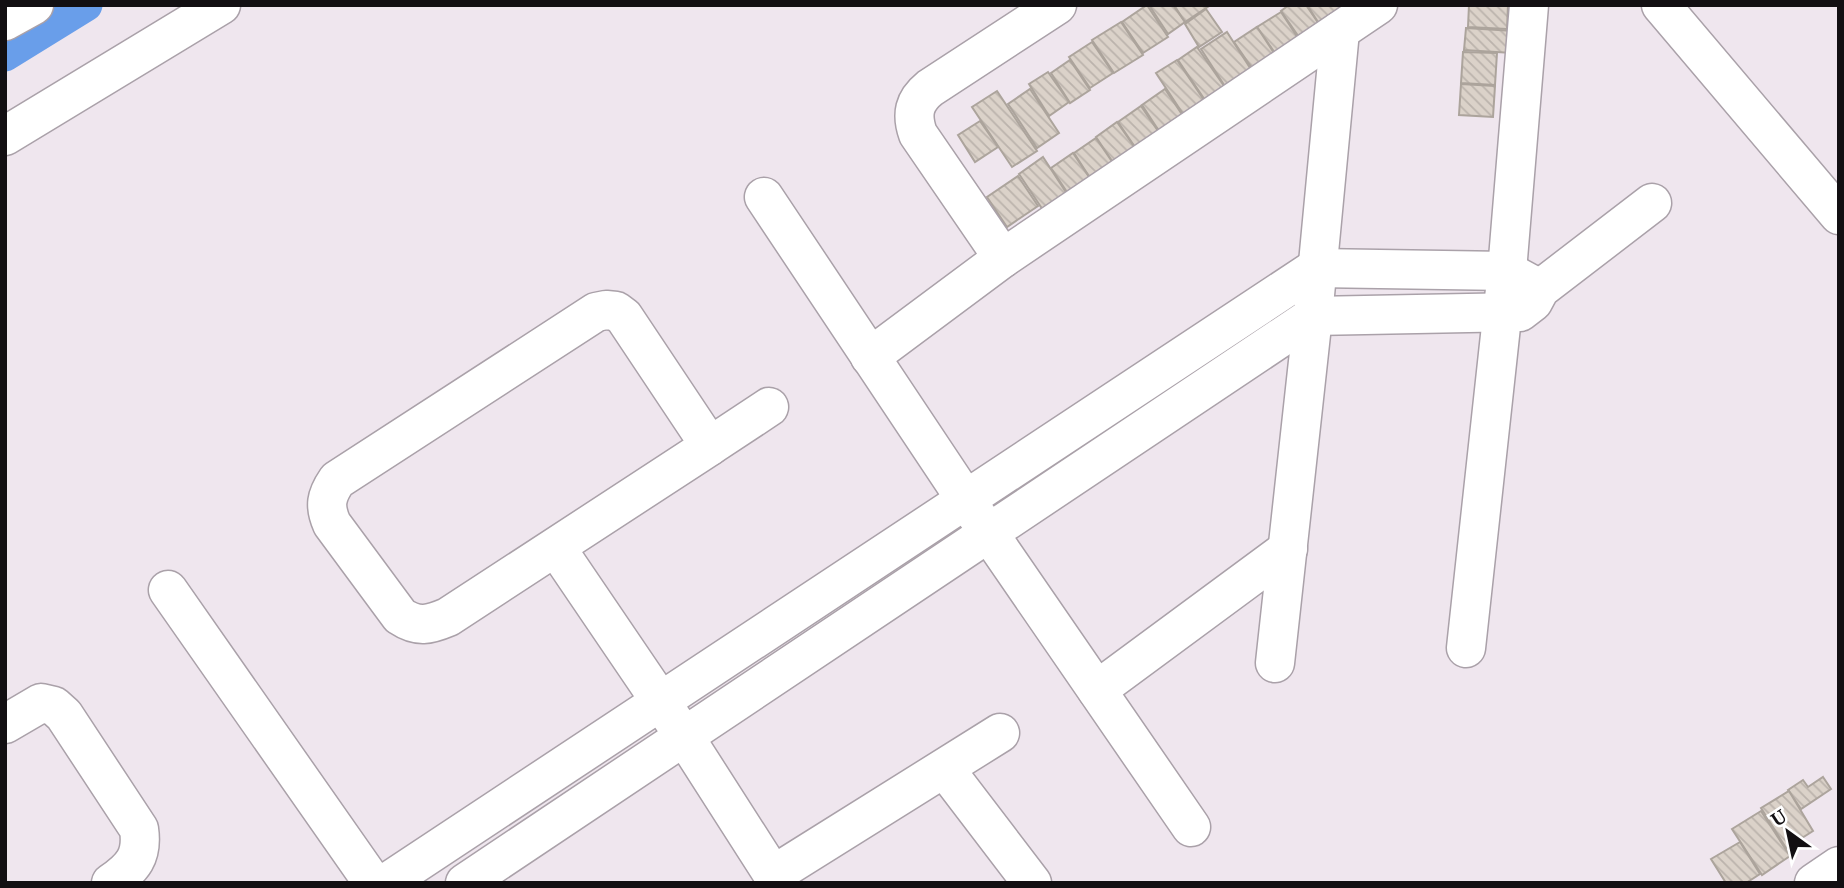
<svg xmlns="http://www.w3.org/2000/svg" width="1844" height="888" viewBox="0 0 1844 888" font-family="'PT Serif',serif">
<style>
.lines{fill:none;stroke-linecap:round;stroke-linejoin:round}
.canal{stroke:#699eea;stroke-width:33}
.building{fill:url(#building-back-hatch);stroke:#aca49c;stroke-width:2}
.minor-casing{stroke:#aaa1a9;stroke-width:41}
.minor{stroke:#fff;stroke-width:38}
</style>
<defs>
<pattern id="building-back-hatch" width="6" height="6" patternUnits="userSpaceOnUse" patternTransform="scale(1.75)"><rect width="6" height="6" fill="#dbd2c9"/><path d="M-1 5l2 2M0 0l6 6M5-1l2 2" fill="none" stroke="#bbb3ac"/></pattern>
</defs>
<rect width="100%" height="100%" fill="#efe6ee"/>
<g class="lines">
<!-- canal -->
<polyline class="canal" points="5,55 86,5"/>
</g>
<!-- building -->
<g class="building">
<polygon points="1147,5 1168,37 1143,53 1122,22"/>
<polygon points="1149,5 1173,5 1185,22 1168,34"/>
<polygon points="1174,5 1208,5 1209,6 1185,22"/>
<polygon points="1289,5 1306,5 1321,27 1301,40 1281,11"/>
<polygon points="1307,5 1341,5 1343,9 1320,25"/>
<polygon points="1469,5 1508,5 1507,29 1468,27"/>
<polygon points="1206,9 1222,32 1199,47 1185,24"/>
<polygon points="1281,12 1300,41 1277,56 1257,27"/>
<polygon points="1121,22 1143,55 1114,73 1092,40"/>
<polygon points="1257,27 1276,56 1254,71 1234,42"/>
<polygon points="1466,28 1514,31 1512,53 1464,50"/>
<polygon points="1227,32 1252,71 1226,88 1201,49"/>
<polygon points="1092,42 1113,73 1090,88 1069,57"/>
<polygon points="1197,47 1231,96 1211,109 1178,60"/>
<polygon points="1463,52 1497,53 1495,85 1461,83"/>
<polygon points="1070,60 1090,90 1070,103 1051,73"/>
<polygon points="1177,60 1208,106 1187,120 1156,73"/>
<polygon points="1048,72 1069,102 1049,116 1029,84"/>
<polygon points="1461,84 1495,86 1493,117 1459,115"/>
<polygon points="1030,89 1059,133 1037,148 1008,104"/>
<polygon points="1165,89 1185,119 1161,134 1142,105"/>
<polygon points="997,91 1037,151 1012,167 972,107"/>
<polygon points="1141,106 1160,134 1137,150 1118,122"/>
<polygon points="980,121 998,147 975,162 958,135"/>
<polygon points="1117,122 1138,152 1116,167 1096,137"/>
<polygon points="1096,138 1115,166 1092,181 1074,153"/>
<polygon points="1073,153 1093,183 1071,198 1051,168"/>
<polygon points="1043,157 1071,200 1047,216 1019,174"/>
<polygon points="1018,176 1038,206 1007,227 987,197"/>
<polygon points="1823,777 1831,789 1801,809 1788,790 1803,780 1808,787"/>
<polygon points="1789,791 1813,831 1786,848 1761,808"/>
<polygon points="1761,811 1790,856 1762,875 1732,829"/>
<polygon points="1740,842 1760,874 1746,883 1726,883 1711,859"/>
</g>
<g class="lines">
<defs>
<g id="minor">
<polyline points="1661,5 1839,215"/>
<polyline points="5,21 34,5"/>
<polyline points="5,136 221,5"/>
<polyline points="764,197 966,500 1191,827"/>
<path d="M1003,258L918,134C911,114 914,101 930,88L1057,5"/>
<path d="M606,310L616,311L624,317L710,446L448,617C429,625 418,628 400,616L332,524C324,506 326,496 337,480L596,312Z"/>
<polyline points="870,357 1003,258 1378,5"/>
<polyline points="710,446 769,407"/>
<polyline points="557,549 684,736 773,875 1000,733"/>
<polyline points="168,590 373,883"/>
<polyline points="1466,648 1507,271 1529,5"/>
<polyline points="1275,663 1313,316 1340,31"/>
<polyline points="1097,690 1288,549"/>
<path d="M5,724L41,703L54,706L64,715L139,829C143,856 133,868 111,883"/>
<polyline points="945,769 1032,883"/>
<polyline points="386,883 1316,268 1507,271 1540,289"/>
<polyline points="465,883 1313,316 1520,312 1533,302 1540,289 1652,203"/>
<polyline points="1814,883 1839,866"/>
</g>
</defs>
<!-- minor casing -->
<use href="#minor" class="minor-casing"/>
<!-- minor -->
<use href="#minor" class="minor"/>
</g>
<!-- border -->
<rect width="1844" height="888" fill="none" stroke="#120f12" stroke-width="14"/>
<!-- north arrow -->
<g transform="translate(1788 832) rotate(327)" stroke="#ffffff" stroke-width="5" paint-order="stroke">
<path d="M0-5L12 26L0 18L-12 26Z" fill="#120f12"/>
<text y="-10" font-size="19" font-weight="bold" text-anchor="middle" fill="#120f12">U</text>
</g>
</svg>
